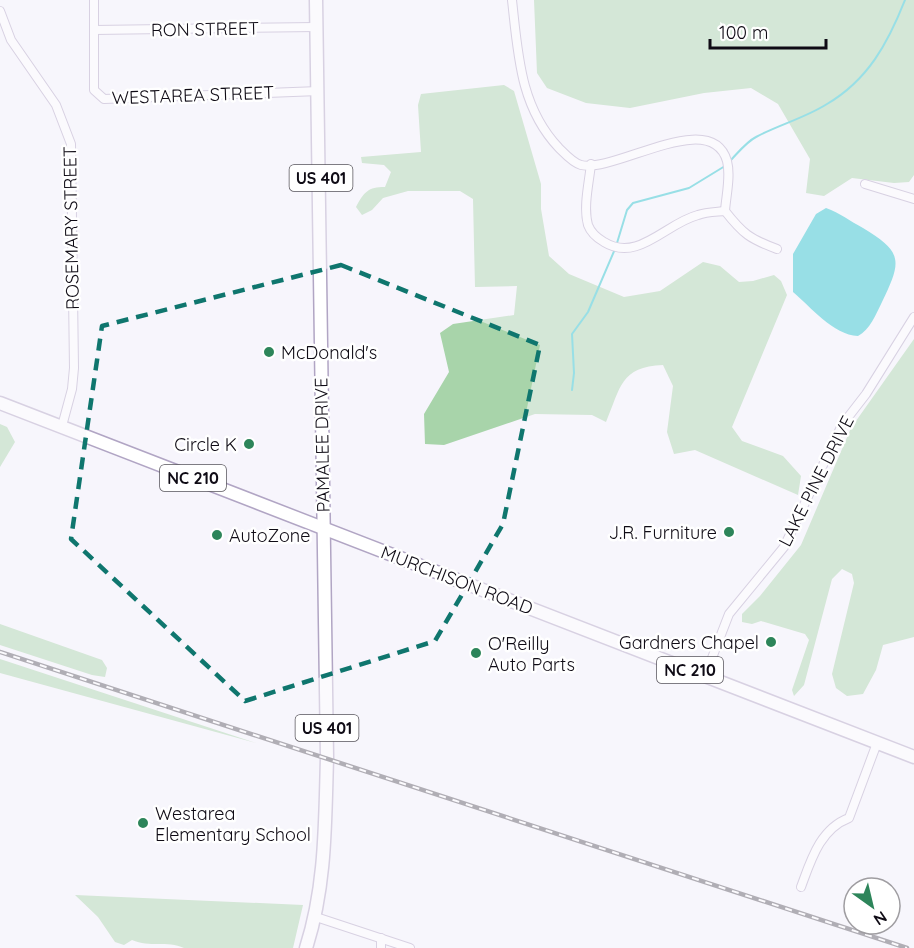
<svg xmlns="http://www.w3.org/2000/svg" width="914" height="948" viewBox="0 0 914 948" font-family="Quicksand,sans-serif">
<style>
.green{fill:#a8d4aa}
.water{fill:#24c4cc}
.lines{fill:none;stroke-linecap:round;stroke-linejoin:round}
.stream{stroke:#24c4cc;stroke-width:2}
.street-casing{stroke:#b1a5c4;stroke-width:10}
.primary-casing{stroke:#b1a5c4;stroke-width:15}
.street{stroke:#fff;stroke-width:8}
.primary{stroke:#fff;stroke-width:12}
.rail-casing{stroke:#5a5760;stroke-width:4.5}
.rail{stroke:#fff;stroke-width:2;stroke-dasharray:7;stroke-linecap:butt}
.marked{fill:none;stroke:#0f766e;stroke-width:4.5;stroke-dasharray:12 8;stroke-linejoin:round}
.poi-dot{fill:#2d855a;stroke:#fff;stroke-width:2}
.labels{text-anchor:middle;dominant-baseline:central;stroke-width:5;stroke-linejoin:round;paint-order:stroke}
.shield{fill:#fff;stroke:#57545b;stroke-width:1.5}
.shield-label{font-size:16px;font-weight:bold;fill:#0f0b15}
.street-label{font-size:18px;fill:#0f0b15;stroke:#fff}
.poi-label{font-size:18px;fill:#0f0b15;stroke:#fff;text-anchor:start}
</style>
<rect width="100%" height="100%" fill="#f7f5fc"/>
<!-- green -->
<g class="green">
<polygon points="534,0 914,0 914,175 909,182 894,183 852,178 824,196 806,193 810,159 778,104 751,88 704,93 630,108 586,103 547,88 537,73"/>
<path d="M504,85L514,91L541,184V209L549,256L569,274L624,297L660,291L703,262L720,266L739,282L753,281L774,275L781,281L787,295L732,427L742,441L783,456L801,476L798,495L695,450L674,454L667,432L673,386L663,365C620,367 621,387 606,422L592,415L535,414L444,445L425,444L424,414L449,372L440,333L453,324L514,315L517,286L475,287L473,199L460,191H408L383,198L372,210L362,215L356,207C364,192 368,187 385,187L391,172L384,165L362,163L361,157L421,152L418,105L421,94Z"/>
<polygon points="914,339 914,637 883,645 876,670 863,694 847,696 836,688 832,674 854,583 852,574 842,569 832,579 804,685 794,696 792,690 809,640 805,634 761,621 752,624 742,622 742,614 760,596 801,545 851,428"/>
<polygon points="0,424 7,427 15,442 0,467"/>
<polygon points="0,624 102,660 107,668 105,677 92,675 0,645"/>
<polygon points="0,659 256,743 0,673"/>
<path d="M75,895L303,905L293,948H184C167,940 150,948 132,940L124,945L115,942L98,917Z"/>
</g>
<!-- water -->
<path class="water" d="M826,208C840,213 850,221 863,228C903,252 902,261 882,302C876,314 870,330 858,336C833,335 811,307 793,292V254L816,214Z"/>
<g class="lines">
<!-- stream -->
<g class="stream">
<path d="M729,162C737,154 746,142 756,137C778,125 805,118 827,104C868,80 888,43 905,0"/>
<polyline points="617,243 627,210 633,203 689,188 725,166"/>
<polyline points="572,390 574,373 572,334 588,312 615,249"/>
</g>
<defs>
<g id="street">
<polyline points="94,0 94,90 104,99 319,91"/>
<path d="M512,0C518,54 520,107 559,148C565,154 573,163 581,165C616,173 711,107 727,161C731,176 726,196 725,211"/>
<polyline points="0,11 11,40 56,105 71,144 74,368 72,389 62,426"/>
<polyline points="94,30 316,27"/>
<path d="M591,164C589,183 583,207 588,225C591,233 597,238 604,242C638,263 666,223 698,215C706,212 716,212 725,211"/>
<polyline points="865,184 914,199"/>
<path d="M725,211C743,234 750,239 777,249"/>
<polyline points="705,676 729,614 784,547 842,425 866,394 914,317"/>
<path d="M801,887C811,860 820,829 849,818L877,743"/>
<polyline points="316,917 410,948"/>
<polyline points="381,948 381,938"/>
</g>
<g id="primary">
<polyline points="0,403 914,757"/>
<path d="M306,948C326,886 325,823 327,758L316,0"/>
</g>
</defs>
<!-- street casing -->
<use href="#street" class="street-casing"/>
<!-- primary casing -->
<use href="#primary" class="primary-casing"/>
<!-- street -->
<use href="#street" class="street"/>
<!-- primary -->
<use href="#primary" class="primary"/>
<defs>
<polyline id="rail" points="0,652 907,948"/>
</defs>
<!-- rail casing -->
<use href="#rail" class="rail-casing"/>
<!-- rail -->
<use href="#rail" class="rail"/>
</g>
<!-- marked area -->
<path d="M0 0H914V948H0ZM341,265L540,345L503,524L435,641L245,701L71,539L102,326Z" fill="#f7f5fc" fill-opacity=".55" fill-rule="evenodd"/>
<path class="marked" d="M341,265L540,345L503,524L435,641L245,701L71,539L102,326Z"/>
<!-- markers -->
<g class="poi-dot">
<circle cx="269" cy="352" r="6"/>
<circle cx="249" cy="444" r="6"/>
<circle cx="729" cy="532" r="6"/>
<circle cx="217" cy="535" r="6"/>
<circle cx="771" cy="642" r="6"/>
<circle cx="476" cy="653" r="6"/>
<circle cx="143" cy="823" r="6"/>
</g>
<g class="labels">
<!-- shield labels -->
<g class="shield">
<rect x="289.5" y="165" width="63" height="26" rx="4.5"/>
<rect x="160" y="465" width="66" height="26" rx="4.5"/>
<rect x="657" y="657" width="66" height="26" rx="4.5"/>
<rect x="295.5" y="715" width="63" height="26" rx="4.5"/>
</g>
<g class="shield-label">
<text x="321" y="178">US 401</text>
<text x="193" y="478">NC 210</text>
<text x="690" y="670">NC 210</text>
<text x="327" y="728">US 401</text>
</g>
<!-- street labels -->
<g class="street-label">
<text transform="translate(205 29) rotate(-1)">RON STREET</text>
<text transform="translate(193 95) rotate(-2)">WESTAREA STREET</text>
<text transform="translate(71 228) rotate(-91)">ROSEMARY STREET</text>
<text transform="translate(322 445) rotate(-91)">PAMALEE DRIVE</text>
<text transform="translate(816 481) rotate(-63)">LAKE PINE DRIVE</text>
<text transform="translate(457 580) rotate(21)">MURCHISON ROAD</text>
</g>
<!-- poi labels -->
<g class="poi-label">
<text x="281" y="352">McDonald's</text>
<text x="237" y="444" text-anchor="end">Circle K</text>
<text x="717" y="532" text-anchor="end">J.R. Furniture</text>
<text x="229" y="535">AutoZone</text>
<text x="759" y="642" text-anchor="end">Gardners Chapel</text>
<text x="488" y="643">O'Reilly<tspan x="488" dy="21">Auto Parts</tspan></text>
<text x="155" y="813">Westarea<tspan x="155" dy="21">Elementary School</tspan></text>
</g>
</g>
<!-- north arrow -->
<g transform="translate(872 906) rotate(146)"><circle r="28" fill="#ffffff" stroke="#9f9da1" stroke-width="1.5"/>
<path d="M0-4.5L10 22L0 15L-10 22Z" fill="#2d855a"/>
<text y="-9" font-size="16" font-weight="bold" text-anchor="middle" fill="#0f0b15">N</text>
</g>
<!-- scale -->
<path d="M710 39v9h116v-9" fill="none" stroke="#0f0b15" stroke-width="3"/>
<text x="719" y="39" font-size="18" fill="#0f0b15" stroke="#ffffff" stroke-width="4.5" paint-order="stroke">100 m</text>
</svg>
